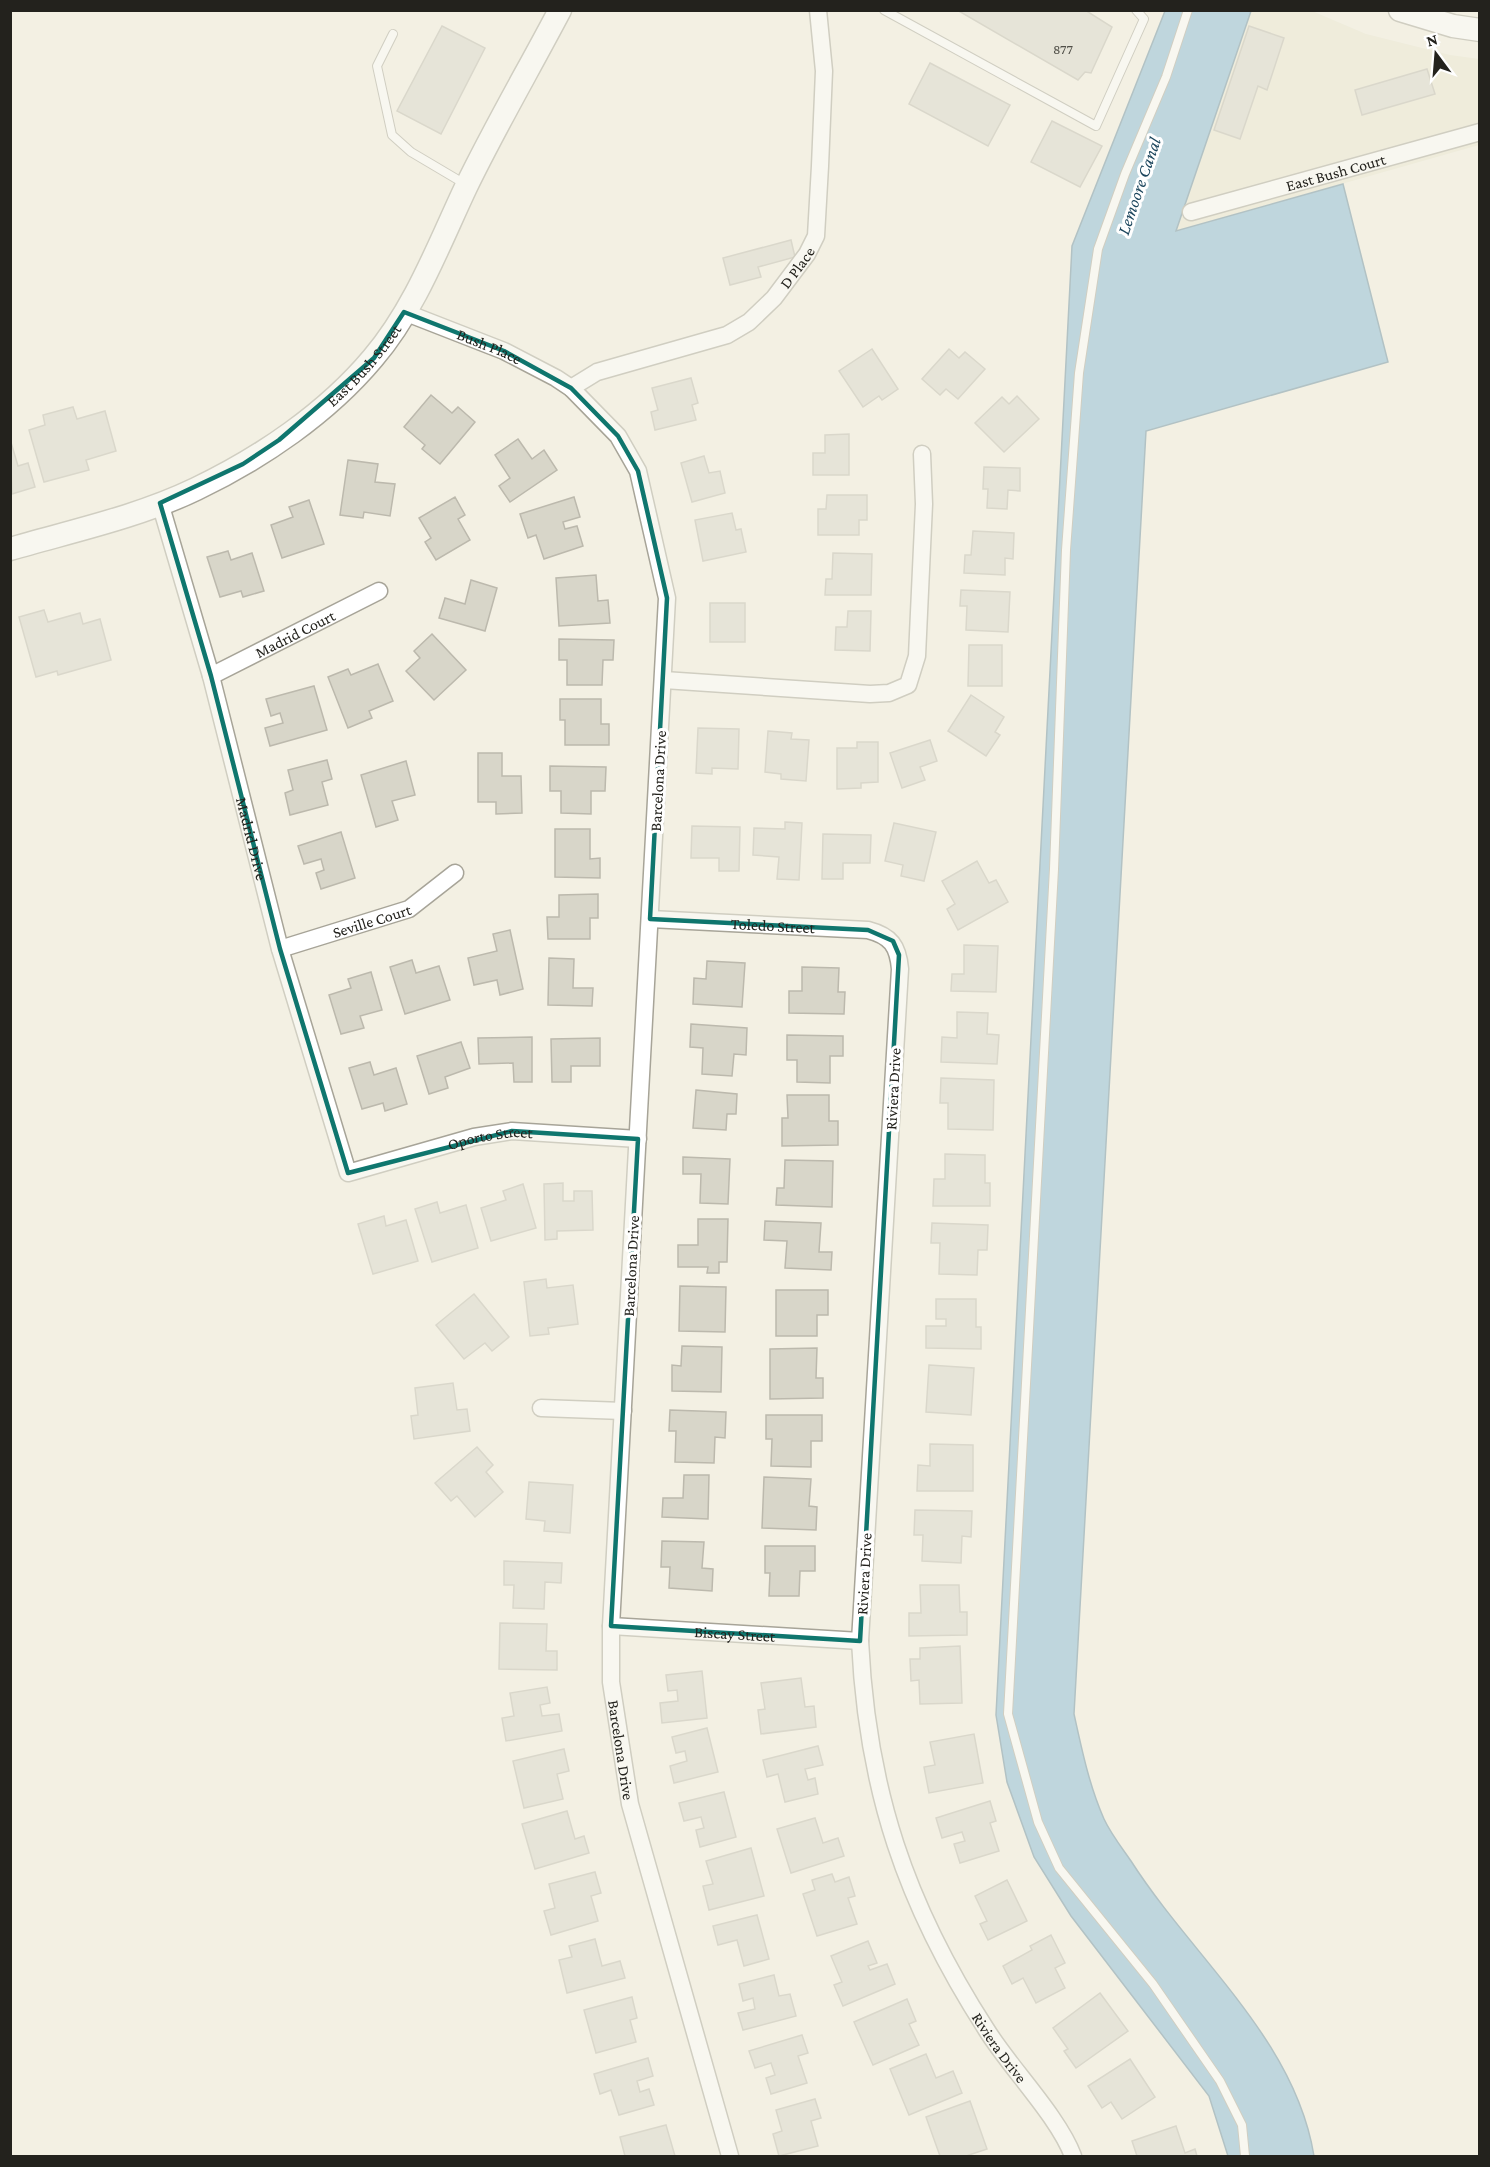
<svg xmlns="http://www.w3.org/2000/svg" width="1490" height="2167" viewBox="0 0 1490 2167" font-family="'Crimson Pro',serif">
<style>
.built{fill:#eae6d1}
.water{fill:#81b7d6;stroke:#658a9e;stroke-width:1.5}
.building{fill:#d8d6c9;stroke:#bcb9ad;stroke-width:1.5}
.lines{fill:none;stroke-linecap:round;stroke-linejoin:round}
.service-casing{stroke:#a7a498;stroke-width:10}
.minor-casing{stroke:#a7a498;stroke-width:19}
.secondary-casing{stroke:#a7a498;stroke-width:25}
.service{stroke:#fff;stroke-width:8}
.minor{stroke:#fff;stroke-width:16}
.secondary{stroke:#fff;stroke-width:22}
.marked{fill:none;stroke:#0f766e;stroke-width:4.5;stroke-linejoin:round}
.labels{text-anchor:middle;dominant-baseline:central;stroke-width:6;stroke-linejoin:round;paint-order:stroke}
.number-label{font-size:14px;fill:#504f48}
.street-label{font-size:16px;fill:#23221d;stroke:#fff}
.water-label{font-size:18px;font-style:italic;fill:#1c465d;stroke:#fff}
</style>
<rect width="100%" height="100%" fill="#f3f0e3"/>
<!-- built -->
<polygon class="built" points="1251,11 1312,11 1366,34 1450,55 1479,59 1479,145 1176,231"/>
<!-- water -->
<path class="water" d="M1165,11H1251L1176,231L1343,184L1388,362L1146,431L1074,1714C1082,1750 1089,1785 1104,1819C1111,1834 1122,1848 1131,1861C1193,1958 1295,2039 1314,2156H1228L1209,2096L1071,1916L1034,1857L1007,1782L996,1715L1072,246Z"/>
<!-- building -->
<g class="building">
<polygon points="957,10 1085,10 1112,27 1091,73 1085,72 1078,80"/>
<polygon points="442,26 485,48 441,134 397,111"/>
<polygon points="1249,26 1284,38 1267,90 1258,86 1240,139 1214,130"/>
<polygon points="930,63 1010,105 988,146 909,104"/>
<polygon points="1427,69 1435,94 1362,115 1355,90"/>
<polygon points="1052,121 1102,146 1080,187 1031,162"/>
<polygon points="791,240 795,257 758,267 761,277 730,285 723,258"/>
<polygon points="872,349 898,389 882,400 879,396 863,407 839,371"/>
<polygon points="949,349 959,358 965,352 985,369 958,399 946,389 940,395 922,379"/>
<polygon points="691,378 698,403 692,405 696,420 655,430 651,412 658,410 652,388"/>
<polygon points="431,395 452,413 458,407 475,422 440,464 422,449 425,445 404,427"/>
<polygon points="1017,396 1039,419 1004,452 975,423 1002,397 1009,404"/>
<polygon points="73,407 77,419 105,411 116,451 86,460 89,470 44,482 29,430 45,425 43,415"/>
<polygon points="849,434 849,475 813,475 813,453 825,453 825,435"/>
<polygon points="10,439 18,466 28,463 35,487 12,494"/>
<polygon points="518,439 532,459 544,450 557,470 510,502 499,486 510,478 495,455"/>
<polygon points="704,456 709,473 720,471 725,493 692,502 681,463"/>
<polygon points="348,460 378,464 375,482 395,484 390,516 364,512 363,518 340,515"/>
<polygon points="984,467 1020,468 1020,491 1008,490 1007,509 987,508 988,489 983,489"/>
<polygon points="827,495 867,495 867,520 859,520 859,535 818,535 818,509 826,509"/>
<polygon points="455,497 465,515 458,519 470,540 436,560 425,542 431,538 419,518"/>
<polygon points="574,497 580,517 563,522 565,529 577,526 583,546 544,559 536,535 528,538 520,514"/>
<polygon points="309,500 324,544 282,558 271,525 293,517 289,507"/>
<polygon points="732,513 736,530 741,529 746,552 703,561 695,520"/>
<polygon points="973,531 1014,533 1013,559 1005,558 1005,575 964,573 965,555 971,555"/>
<polygon points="228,551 231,560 252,553 264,591 243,597 241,591 220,597 207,557"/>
<polygon points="833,553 872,554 871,595 825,595 826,579 832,579"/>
<polygon points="596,575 598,601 608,600 610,623 559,626 556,578"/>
<polygon points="471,580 497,588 485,631 439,618 445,598 465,604"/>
<polygon points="961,590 1010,592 1008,632 966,630 967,606 960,606"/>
<rect x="710" y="603" width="35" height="39"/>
<polygon points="44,610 48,622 80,613 83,624 100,619 111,660 58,675 57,671 36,677 19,617"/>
<polygon points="848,611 871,611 870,651 835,650 836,627 847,627"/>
<polygon points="432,634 466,670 434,700 406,671 420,658 414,651"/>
<polygon points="559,639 614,640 613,660 603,660 602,685 567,685 567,660 559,660"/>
<polygon points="969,645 1002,645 1002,686 968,686"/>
<polygon points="378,664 393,701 369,711 372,718 348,728 328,677 348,669 351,675"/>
<polygon points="314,686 327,730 270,746 265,728 283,723 280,713 271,716 266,699"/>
<polygon points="971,695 1004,717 995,732 1000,735 986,756 948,731"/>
<polygon points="560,699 601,699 601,724 609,724 609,745 565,745 565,720 560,720"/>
<polygon points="698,728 739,729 738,769 712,768 712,774 696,773"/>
<polygon points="768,731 792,733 791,739 809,740 806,781 781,779 781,774 765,772"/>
<polygon points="930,740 937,761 920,767 925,780 902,788 890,753"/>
<polygon points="857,742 878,742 878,782 861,783 861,788 837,789 837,748 857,748"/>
<polygon points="478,753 502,753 502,776 521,776 522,813 496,814 496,802 478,802"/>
<polygon points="327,760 332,779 322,782 328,805 290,815 285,793 293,790 288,770"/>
<polygon points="406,761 415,795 392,801 398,820 376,827 361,775"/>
<polygon points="550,766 606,767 605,791 591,791 591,814 561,813 561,791 550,791"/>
<polygon points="785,822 802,823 799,880 777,879 779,857 753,855 754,828 785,829"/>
<polygon points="894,823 936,832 924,881 901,876 903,865 885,861"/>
<polygon points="692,826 740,827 739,871 719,871 719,858 691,858"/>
<polygon points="555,829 590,829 590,859 600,858 600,878 555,877"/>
<polygon points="341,832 355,878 321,889 316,873 324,870 321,859 304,864 298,846"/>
<polygon points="823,834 871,835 870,863 843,863 843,879 822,879"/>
<polygon points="977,861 989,883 996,880 1008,902 958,930 947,909 955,904 942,881"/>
<polygon points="598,894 598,918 590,918 590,939 548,939 547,917 559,917 559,895"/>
<polygon points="510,930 523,989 500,995 497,980 474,985 468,958 497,951 493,934"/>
<polygon points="964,945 998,946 996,992 951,991 952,974 964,974"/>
<polygon points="549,958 574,959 573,988 593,988 592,1006 548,1005"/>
<polygon points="412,960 416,973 439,966 450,1000 405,1014 390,967"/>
<polygon points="707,961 745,963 742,1007 693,1004 694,978 706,979"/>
<polygon points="802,967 839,968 838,992 845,992 844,1014 789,1013 789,991 802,991"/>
<polygon points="371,972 382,1010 360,1016 364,1028 341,1034 329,995 351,988 348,979"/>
<polygon points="957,1012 988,1013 987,1034 999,1035 997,1064 941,1062 942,1037 957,1038"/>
<polygon points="691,1024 747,1028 746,1055 734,1054 732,1076 702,1074 703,1048 690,1047"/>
<polygon points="787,1035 843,1036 843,1056 830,1056 830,1083 797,1082 797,1060 787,1060"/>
<polygon points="532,1037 532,1082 514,1082 513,1063 479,1064 478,1038"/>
<polygon points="600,1038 600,1066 571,1066 571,1082 552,1082 551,1039"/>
<polygon points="461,1042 470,1068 445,1077 448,1088 429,1094 417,1056"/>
<polygon points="370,1062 374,1075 396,1068 407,1104 385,1111 383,1103 362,1109 349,1068"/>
<polygon points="941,1078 994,1080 993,1130 948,1129 948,1103 940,1103"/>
<polygon points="696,1090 737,1094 736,1114 727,1114 726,1130 693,1128"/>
<polygon points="787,1095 829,1095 829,1121 838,1121 838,1145 782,1146 782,1118 788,1118"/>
<polygon points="945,1154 985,1155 985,1183 990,1183 990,1206 933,1206 934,1179 945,1179"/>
<polygon points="683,1157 730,1159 728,1204 700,1203 701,1174 683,1174"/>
<polygon points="785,1160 833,1161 832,1207 776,1205 777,1188 784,1188"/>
<polygon points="563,1183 563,1201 574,1201 574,1191 592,1191 593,1230 557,1231 557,1239 545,1240 544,1184"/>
<polygon points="523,1184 536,1228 491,1241 481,1208 506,1200 503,1191"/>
<polygon points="437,1202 440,1213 466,1205 478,1248 432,1262 415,1209"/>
<polygon points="384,1216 386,1226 406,1220 418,1261 373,1274 358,1224"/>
<polygon points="698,1219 728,1219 727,1262 719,1262 719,1273 707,1273 708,1267 678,1267 678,1245 698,1245"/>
<polygon points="765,1221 821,1223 819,1252 832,1252 831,1270 785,1268 787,1241 764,1240"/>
<polygon points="932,1223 988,1225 987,1250 978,1250 977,1275 939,1274 940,1243 931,1243"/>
<polygon points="546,1279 547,1288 573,1285 578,1324 548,1328 549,1334 530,1336 524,1282"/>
<polygon points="680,1286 726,1287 725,1332 679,1331"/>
<polygon points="776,1290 828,1290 828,1315 817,1315 817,1336 776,1336"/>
<polygon points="474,1294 509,1337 492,1351 485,1343 464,1359 436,1325"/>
<polygon points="936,1299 976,1299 976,1327 981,1327 981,1349 926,1348 926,1326 946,1326 946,1319 936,1319"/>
<polygon points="682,1346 722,1347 721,1392 672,1391 672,1365 681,1366"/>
<polygon points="817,1348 816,1378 823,1378 823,1398 770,1399 770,1349"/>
<polygon points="929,1365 974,1368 971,1415 926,1412"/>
<polygon points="453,1383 457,1410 467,1409 470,1431 414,1439 411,1416 418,1415 415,1388"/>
<polygon points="670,1410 726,1412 725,1438 715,1437 714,1463 675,1462 676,1431 669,1431"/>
<polygon points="766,1415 822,1415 822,1441 811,1441 811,1467 771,1466 772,1439 766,1439"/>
<polygon points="930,1444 973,1445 973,1491 917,1491 918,1465 930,1466"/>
<polygon points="477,1447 493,1465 486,1472 503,1492 475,1517 457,1496 451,1501 435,1483"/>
<polygon points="684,1475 709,1475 708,1519 662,1517 663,1498 683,1498"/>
<polygon points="764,1477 811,1479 809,1506 817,1507 816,1530 762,1528"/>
<polygon points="529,1482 573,1485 570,1533 544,1531 545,1521 526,1519"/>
<polygon points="915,1510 972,1511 971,1537 962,1536 961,1563 922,1561 923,1535 914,1535"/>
<polygon points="662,1541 704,1542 702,1568 713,1569 712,1591 669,1588 670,1567 661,1567"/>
<polygon points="765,1546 815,1546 815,1571 800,1571 799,1596 769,1596 770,1573 765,1573"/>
<polygon points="504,1561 562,1563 561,1583 545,1582 544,1609 513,1608 514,1585 504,1585"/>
<polygon points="920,1585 959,1585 960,1612 967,1612 967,1635 909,1636 909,1613 921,1613"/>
<polygon points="500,1623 547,1624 546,1651 557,1651 557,1670 499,1669"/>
<polygon points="960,1646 962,1703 920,1704 919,1680 911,1681 910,1659 920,1659 920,1648"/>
<polygon points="702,1671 707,1718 662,1723 660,1703 678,1701 677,1690 668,1691 666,1675"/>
<polygon points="801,1678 805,1707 814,1706 816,1727 761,1734 758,1710 765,1709 761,1683"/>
<polygon points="547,1687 550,1703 540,1705 542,1716 559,1714 562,1731 506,1741 502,1718 514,1716 510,1693"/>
<polygon points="707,1728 718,1772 674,1783 670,1766 687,1761 685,1751 676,1753 672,1737"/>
<polygon points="974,1734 983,1783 929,1793 924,1767 935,1765 930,1742"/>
<polygon points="818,1746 823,1765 805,1769 808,1780 815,1778 818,1794 785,1802 778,1774 767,1777 763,1760"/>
<polygon points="564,1749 569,1771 557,1774 563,1799 524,1808 513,1761"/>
<polygon points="724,1792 736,1837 700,1847 696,1830 704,1828 701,1817 684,1821 679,1803"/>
<polygon points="990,1801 996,1821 990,1823 999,1851 960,1863 954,1844 965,1841 962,1832 942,1838 936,1818"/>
<polygon points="567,1811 575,1839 584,1836 589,1853 535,1869 522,1824"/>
<polygon points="815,1818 823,1843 838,1838 844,1856 791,1873 777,1829"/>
<polygon points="751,1848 764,1896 709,1910 703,1886 713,1884 706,1861"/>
<polygon points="595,1872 601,1893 591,1896 598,1921 551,1935 544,1911 555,1908 549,1884"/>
<polygon points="832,1874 835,1882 849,1877 855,1896 848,1898 857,1924 817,1936 803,1894 815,1890 812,1880"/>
<polygon points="1007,1880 1027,1921 988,1940 980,1924 987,1921 975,1896"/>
<polygon points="757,1915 769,1959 744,1966 737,1940 718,1945 713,1926"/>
<polygon points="1051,1935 1065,1963 1055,1968 1065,1988 1036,2003 1023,1978 1012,1984 1003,1966 1032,1950 1030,1946"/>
<polygon points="595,1939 602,1966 620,1961 625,1978 567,1993 559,1960 572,1957 569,1946"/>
<polygon points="868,1941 877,1963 868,1966 870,1970 887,1964 895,1984 843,2006 834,1985 842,1982 831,1956"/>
<polygon points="774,1975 779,1996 790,1994 796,2016 743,2030 738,2013 755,2009 753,1998 743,2001 739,1984"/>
<polygon points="1100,1993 1128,2031 1076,2068 1064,2051 1068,2049 1053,2028"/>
<polygon points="632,1997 637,2018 630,2020 636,2042 596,2053 584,2010"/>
<polygon points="907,1999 916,2021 909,2024 919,2045 873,2065 854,2022"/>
<polygon points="802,2035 808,2053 798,2056 807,2083 771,2094 766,2078 775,2075 771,2063 755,2068 749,2051"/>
<polygon points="926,2054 936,2078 953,2071 962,2093 909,2115 890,2069"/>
<polygon points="648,2058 653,2076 637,2081 640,2092 649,2089 654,2105 619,2115 611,2090 600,2094 594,2074"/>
<polygon points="1130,2059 1155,2097 1122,2119 1111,2102 1102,2108 1088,2086"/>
<polygon points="815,2099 821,2118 811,2121 818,2146 779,2156 773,2134 782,2131 776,2110"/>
<polygon points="970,2101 987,2149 966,2156 940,2156 926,2117"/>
<polygon points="666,2125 675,2156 625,2156 620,2137"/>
<polygon points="1176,2126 1185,2153 1195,2149 1197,2156 1137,2156 1132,2141"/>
</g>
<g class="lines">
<defs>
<g id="service">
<polyline points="884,10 1096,126 1144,19 1136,10"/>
<polyline points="1188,10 1166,77 1125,174 1098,249 1079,373 1066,550 1054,869 1008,1714 1038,1822 1059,1868 1153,1984 1220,2081 1242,2125 1245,2156"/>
<polyline points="393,34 377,66 392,135 411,152 465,184"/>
</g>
<g id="minor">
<path id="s1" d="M1191,212L1480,132"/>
<path id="s2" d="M404,312L504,351L556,378L571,388L618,436L638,471L667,598L611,1626V1682L630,1804L730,2156"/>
<path id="s3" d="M571,388L597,372L727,335L749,322L774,298L807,254L816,236L820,166L824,71L818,10"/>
<path id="s4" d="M160,503L211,676L280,949L348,1173L474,1137L512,1131L638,1139"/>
<path id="s5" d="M211,676L379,591"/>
<polyline points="664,680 870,694 889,693 908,685 917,656 924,504 922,454"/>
<path id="s6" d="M650,919L868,930C891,936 898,946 900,969L860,1641C867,1790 906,1905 986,2029C1010,2068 1058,2116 1073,2156"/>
<path id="s7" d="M280,949L409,909L455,873"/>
<polyline points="541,1408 623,1411"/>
<path id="s8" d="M611,1626L860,1641"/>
</g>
<g id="secondary">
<polyline points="1400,10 1453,26 1480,30"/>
<path id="s9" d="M10,549C72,531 138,517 196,489C261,458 327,413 373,358C415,309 439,244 466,187C495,127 529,69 560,10"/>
</g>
</defs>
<!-- service casing -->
<use href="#service" class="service-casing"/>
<!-- minor casing -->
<use href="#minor" class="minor-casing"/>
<!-- secondary casing -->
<use href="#secondary" class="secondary-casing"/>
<!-- service -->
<use href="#service" class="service"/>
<!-- minor -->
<use href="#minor" class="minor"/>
<!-- secondary -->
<use href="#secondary" class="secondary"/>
</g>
<!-- marked area -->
<path d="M0 0H1490V2167H0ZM404,312L504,351L571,388L618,436L638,471L667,598L650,919L868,930L893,941L899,955L860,1641L611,1626L638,1139L512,1131L348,1173L280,949L211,676L160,503L243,464L279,440L374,358Z" fill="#f3f0e3" fill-opacity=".55" fill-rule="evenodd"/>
<path class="marked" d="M404,312L504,351L571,388L618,436L638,471L667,598L650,919L868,930L893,941L899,955L860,1641L611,1626L638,1139L512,1131L348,1173L280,949L211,676L160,503L243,464L279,440L374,358Z"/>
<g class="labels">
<!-- number labels -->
<g class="number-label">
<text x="1063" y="49">877</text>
</g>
<!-- street labels -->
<g class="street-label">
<text stroke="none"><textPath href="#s1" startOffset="150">East Bush Court</textPath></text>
<text stroke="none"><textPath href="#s3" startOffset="264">D Place</textPath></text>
<text stroke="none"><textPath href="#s2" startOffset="92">Bush Place</textPath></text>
<text stroke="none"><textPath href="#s9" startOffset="406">East Bush Street</textPath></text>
<text stroke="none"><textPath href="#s5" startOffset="94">Madrid Court</textPath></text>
<text transform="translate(658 781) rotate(-87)">Barcelona Drive</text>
<text stroke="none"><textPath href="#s4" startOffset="348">Madrid Drive</textPath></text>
<text stroke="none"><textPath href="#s7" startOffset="96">Seville Court</textPath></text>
<text stroke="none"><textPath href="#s6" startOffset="123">Toledo Street</textPath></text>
<text transform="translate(893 1089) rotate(-87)">Riviera Drive</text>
<text stroke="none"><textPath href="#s4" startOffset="843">Oporto Street</textPath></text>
<text transform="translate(631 1266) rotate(-87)">Barcelona Drive</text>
<text transform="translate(864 1574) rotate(-87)">Riviera Drive</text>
<text stroke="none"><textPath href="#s8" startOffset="124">Biscay Street</textPath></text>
<text stroke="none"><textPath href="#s2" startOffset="1576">Barcelona Drive</textPath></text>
<text stroke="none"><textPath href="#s6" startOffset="1383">Riviera Drive</textPath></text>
</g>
<!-- water labels -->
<g class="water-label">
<text transform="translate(1139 186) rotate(-71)">Lemoore Canal</text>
</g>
</g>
<!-- border -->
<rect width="1490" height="2167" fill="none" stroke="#23221d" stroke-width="24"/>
<!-- north arrow -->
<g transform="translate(1436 54) rotate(344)" stroke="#ffffff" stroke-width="4.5" paint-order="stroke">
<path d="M0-4.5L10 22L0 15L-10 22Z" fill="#23221d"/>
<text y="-9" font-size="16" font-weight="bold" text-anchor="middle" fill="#23221d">N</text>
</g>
</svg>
